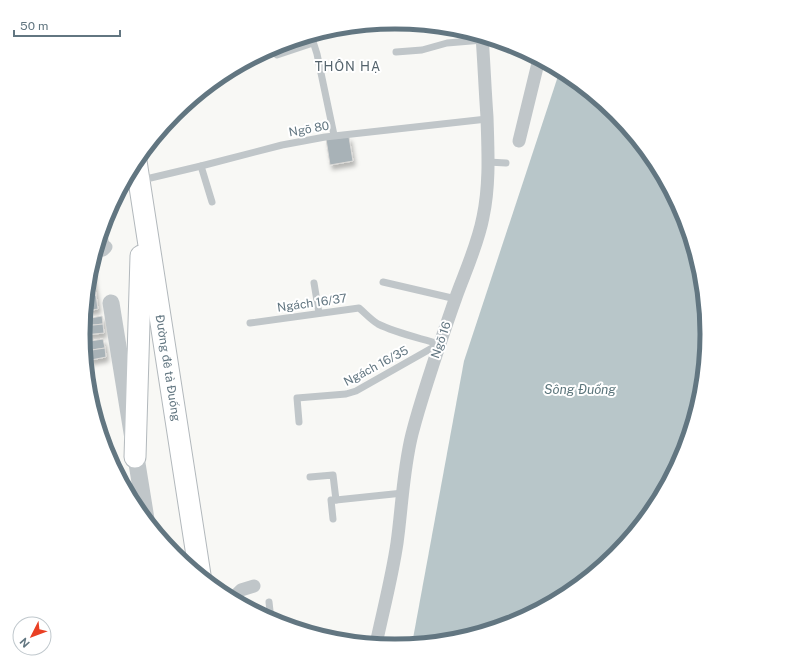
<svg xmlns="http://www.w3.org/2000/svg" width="791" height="668" viewBox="0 0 791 668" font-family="'Public Sans',sans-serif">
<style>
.water{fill:#b8c6c9}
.building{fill:#a8b2b7;stroke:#dad9d7;filter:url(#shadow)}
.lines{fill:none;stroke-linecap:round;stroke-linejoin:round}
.primary-casing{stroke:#b2b8bc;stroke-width:23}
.service{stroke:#c0c6c9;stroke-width:7}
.minor{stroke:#c0c6c9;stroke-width:13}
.tertiary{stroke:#c0c6c9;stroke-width:17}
.primary{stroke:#fff;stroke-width:21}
.labels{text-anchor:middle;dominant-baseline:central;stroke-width:4;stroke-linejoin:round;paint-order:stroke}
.street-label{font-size:12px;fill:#627681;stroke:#fff}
.neighbourhood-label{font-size:13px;letter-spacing:1px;fill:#54636c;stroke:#fff}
.water-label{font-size:13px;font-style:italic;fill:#5d767c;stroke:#fff}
.rim{fill:none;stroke:#627681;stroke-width:5}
</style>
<defs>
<filter id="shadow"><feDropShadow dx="2.5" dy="4.5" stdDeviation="2" flood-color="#0004"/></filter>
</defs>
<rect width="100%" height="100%" fill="#f8f8f5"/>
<!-- water -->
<polygon class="water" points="560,70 569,75 616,114 655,161 684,215 702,273 707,334 701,395 684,454 655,508 616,555 569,594 515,622 456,640 412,644 464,361"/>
<!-- building -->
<g class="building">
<polygon points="349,137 353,161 330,165 326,139"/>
<polygon points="92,266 94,283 88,284 90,273"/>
<polygon points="94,283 96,295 87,297 88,284"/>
<polygon points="96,295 98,309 86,311 87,297"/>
<polygon points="102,316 103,324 84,326 85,319"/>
<polygon points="103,324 104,333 84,335 84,326"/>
<polygon points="103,339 105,348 85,351 84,342"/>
<polygon points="105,348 106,357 86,361 85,351"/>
</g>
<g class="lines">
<defs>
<g id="primary">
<polyline points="136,161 200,575"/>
<polyline points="135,457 141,256"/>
</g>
</defs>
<!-- primary casing -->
<use href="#primary" class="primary-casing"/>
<!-- service -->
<g class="service">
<polyline points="311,35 317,54 334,135"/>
<polyline points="396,52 422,50 447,43 483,40"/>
<polyline points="252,59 275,50 277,55 313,43"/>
<polyline points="488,162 506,163"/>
<polyline points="201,166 212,202"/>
<polyline points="142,180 201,166 282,145 325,137 487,119"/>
<polyline points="103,227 106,247"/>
<polyline points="383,282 456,299"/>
<polyline points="314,283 319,313"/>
<path d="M250,323L359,308C365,313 371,320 378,324C396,333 420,338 439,344"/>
<polyline points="299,422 297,398 346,394 356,391 439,344"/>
<polyline points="310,477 333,475 336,500 403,493"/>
<polyline points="333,519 331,500 336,500"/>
<polyline points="269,602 271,620"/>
</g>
<!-- minor -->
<g class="minor">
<polyline points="519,141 539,59"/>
<polyline points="96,251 103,250 106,247"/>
<polyline points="232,599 241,590 254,586"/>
<path d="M376,644C383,611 392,577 397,543C402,507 403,470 412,434C424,388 440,343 456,297C465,272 478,244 483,217C490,184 488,151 487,117C485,90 484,63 482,36"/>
</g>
<!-- tertiary -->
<polyline class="tertiary" points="111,303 146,519"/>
<!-- primary -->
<use href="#primary" class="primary"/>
</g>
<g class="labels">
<!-- street labels -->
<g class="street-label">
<text transform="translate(309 129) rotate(-10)">Ngõ 80</text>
<text transform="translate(312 303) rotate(-8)">Ngách 16/37</text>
<text transform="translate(441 340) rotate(-71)">Ngõ 16</text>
<text transform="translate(376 366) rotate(-28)">Ngách 16/35</text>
<text transform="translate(168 368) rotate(81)">Đường đê tả Đuống</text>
</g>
<!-- neighbourhood labels -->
<g class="neighbourhood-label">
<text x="348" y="66">THÔN HẠ</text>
</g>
<!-- water labels -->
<g class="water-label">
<text x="580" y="389">Sông Đuống</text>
</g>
</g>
<!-- crop -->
<path d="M0 0H791V668H0ZM90 334a305 305 0 1 1 610 0a305 305 0 1 1-610 0Z" fill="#fff" fill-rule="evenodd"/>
<path class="rim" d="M90 334a305 305 0 1 1 610 0a305 305 0 1 1-610 0Z"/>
<!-- north arrow -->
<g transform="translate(32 636) rotate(228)"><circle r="19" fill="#ffffff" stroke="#c0c8cd"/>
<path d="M0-3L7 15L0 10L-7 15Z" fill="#e94024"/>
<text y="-6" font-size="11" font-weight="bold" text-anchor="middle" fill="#627681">N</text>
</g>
<!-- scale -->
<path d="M14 30v6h106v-6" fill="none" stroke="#627681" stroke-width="2"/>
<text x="20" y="30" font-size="12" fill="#627681" stroke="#ffffff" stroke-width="3" paint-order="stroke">50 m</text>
</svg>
